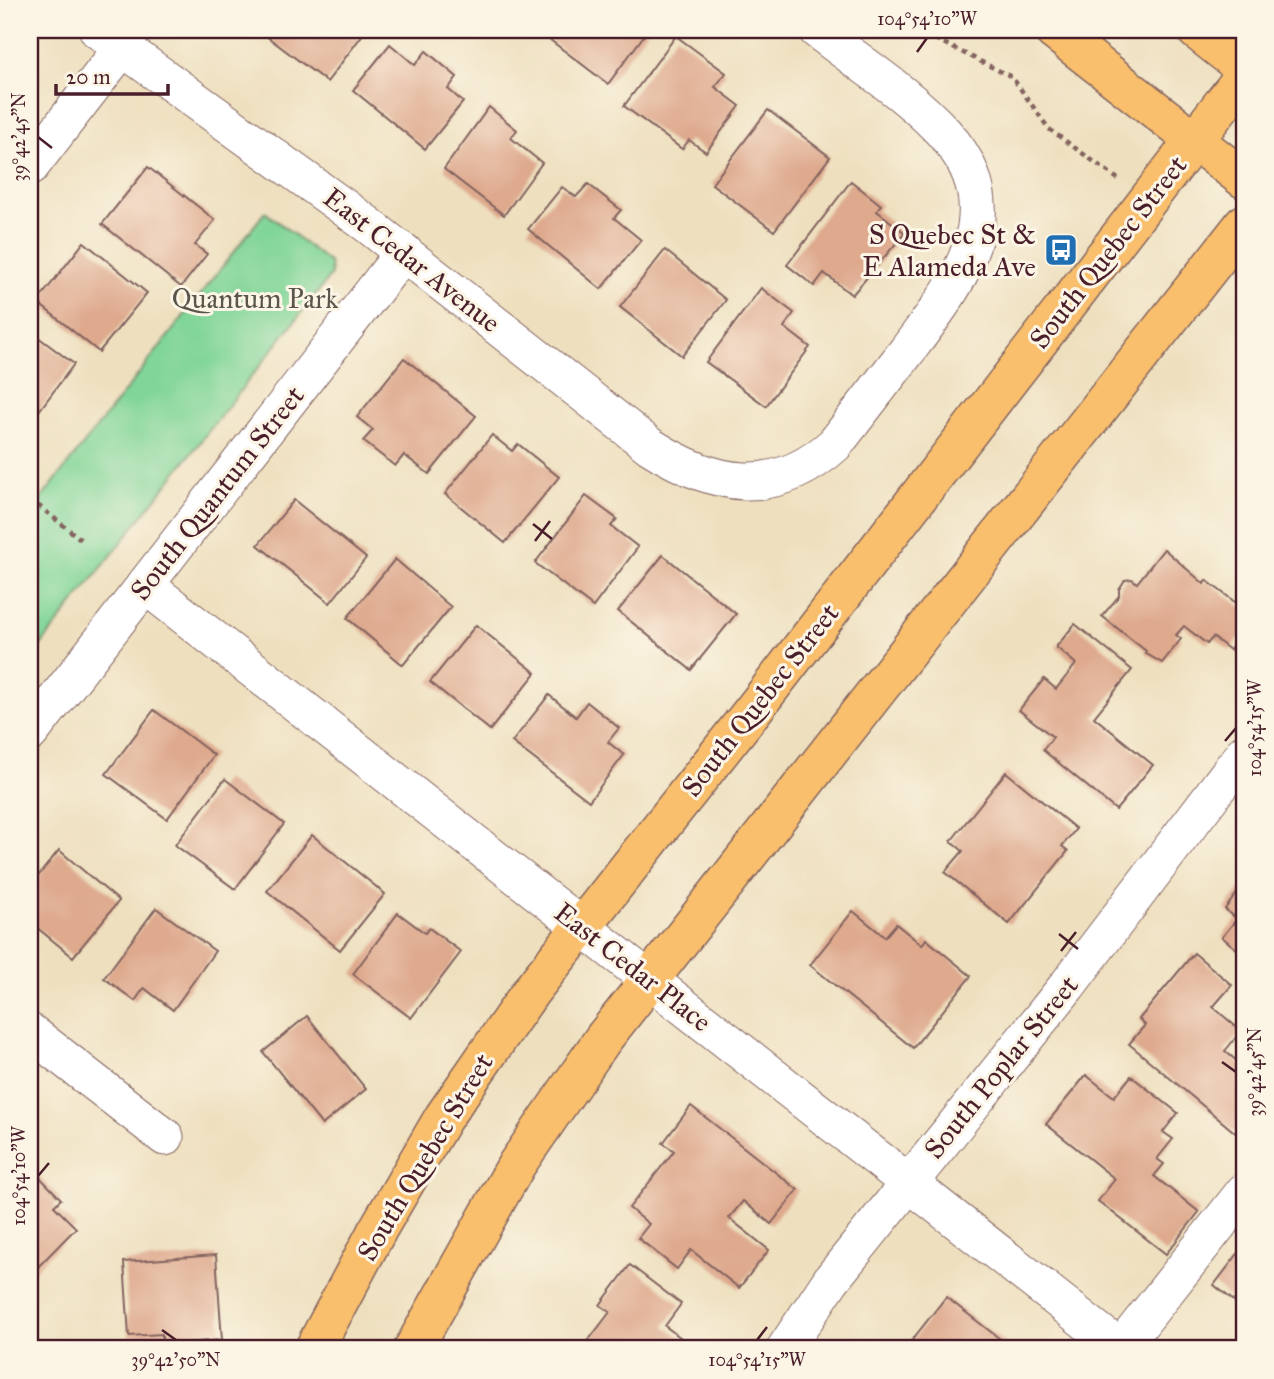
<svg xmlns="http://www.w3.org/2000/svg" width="1274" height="1379" viewBox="0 0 1274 1379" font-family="'IM FELL Great Primer',serif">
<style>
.park{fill:#80d598;stroke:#657a62;stroke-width:2}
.building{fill:#dea98d}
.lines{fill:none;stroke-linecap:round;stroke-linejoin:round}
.minor-casing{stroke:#83635f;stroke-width:39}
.major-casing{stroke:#83635f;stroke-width:41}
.path{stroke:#83635f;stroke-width:4.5;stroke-dasharray:5 5;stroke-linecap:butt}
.minor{stroke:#fff;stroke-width:37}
.major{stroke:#f9bf6d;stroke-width:38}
.ticks{fill:none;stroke:#4a1f2b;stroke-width:2.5}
.labels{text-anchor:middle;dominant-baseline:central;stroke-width:6;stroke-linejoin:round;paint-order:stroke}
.poi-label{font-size:28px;fill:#4a1f2b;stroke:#fcf5e5;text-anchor:end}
.street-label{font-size:28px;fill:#4a1f2b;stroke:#fcf5e5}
.park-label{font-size:28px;fill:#5a564c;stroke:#fcf5e5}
.neatline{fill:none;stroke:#4a1f2b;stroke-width:2.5}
.ticks-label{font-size:18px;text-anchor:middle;fill:#4a1f2b}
</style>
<rect width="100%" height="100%" fill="#fcf5e5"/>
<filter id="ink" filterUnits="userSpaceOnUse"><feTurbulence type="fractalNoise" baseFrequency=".0143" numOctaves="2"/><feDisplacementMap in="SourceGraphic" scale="14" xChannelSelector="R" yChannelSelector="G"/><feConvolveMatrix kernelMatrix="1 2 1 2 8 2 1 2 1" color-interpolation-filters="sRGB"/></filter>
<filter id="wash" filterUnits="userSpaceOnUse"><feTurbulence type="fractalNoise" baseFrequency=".00686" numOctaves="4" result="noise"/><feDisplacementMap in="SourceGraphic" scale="28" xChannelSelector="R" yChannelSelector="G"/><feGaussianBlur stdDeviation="1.57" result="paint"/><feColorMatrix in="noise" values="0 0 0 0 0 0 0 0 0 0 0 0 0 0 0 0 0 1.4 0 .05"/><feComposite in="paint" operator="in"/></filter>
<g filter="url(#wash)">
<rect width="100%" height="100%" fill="#eee0bf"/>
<!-- park -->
<polygon class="park" points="265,212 330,263 331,275 30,659 30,513"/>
<g id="blocks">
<!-- building -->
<g class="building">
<polygon points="269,30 366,30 327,82 265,35"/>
<polygon points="550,30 648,30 608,84 545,36"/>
<polygon points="676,36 726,73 715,87 740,106 706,152 689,140 682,149 624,106"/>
<polygon points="390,44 415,65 426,51 457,77 448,89 463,102 425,149 353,90"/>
<polygon points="489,107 517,130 511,138 542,163 504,215 444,169"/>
<polygon points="768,110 830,157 774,231 712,184"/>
<polygon points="148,167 215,220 195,245 207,254 181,287 102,224"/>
<polygon points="851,181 881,205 877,211 905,233 852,295 824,273 814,286 787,265"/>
<polygon points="588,184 621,210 614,218 641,240 601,289 528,229 562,187 576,197"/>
<polygon points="84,242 147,293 99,352 37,302"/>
<polygon points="665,250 726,300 682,356 620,307"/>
<polygon points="761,288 794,313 784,327 810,347 766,406 706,362"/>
<polygon points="30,331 74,364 30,423"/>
<polygon points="404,358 476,416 429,474 404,455 395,466 363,441 373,430 357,417"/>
<polygon points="492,435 512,451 518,444 559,477 505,543 445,494"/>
<polygon points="586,496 617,519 611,526 638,547 593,607 535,563"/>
<polygon points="294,500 366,558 330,603 258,545"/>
<polygon points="1164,549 1204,584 1206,580 1244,609 1244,631 1230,650 1213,637 1207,644 1184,626 1176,635 1181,639 1162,663 1145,653 1146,651 1102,616 1119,596 1119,589 1125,580 1132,579 1137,583"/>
<polygon points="663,555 736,614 691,670 618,611"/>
<polygon points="395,559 451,607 403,665 347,618"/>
<polygon points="1075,624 1132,670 1094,717 1153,765 1116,810 1043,750 1053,737 1019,710 1044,679 1056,689 1076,664 1056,647"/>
<polygon points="476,625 536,673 490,730 430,682"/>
<polygon points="549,695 576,717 587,702 619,728 608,742 624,755 589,801 512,742"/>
<polygon points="154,710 214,755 167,819 106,774"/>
<polygon points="1006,772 1076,829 1062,846 1068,851 1009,924 945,872 963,851 951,841"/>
<polygon points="225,779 284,824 235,889 175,845"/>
<polygon points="312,835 385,894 340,950 267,891"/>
<polygon points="59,850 119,901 73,957 30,922 30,886"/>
<polygon points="1244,884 1244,955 1222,937 1237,919 1225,909"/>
<polygon points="156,908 215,951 173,1010 144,988 135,1001 104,978"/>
<polygon points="853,911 885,937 896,924 922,945 926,939 971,976 913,1048 810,965"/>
<polygon points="398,913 425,933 429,928 461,952 411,1018 353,974"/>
<polygon points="1194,953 1232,985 1213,1007 1241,1031 1225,1051 1244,1067 1244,1140 1129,1044 1145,1025 1139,1019"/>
<polygon points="307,1016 366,1089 322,1125 263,1052"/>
<polygon points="1086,1075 1114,1097 1131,1076 1178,1113 1163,1132 1173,1139 1157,1159 1164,1164 1154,1176 1199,1212 1166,1254 1098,1201 1115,1179 1046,1124"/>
<polygon points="691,1106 798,1190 771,1224 743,1201 729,1218 769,1250 739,1288 691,1250 677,1269 638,1238 649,1224 629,1208 674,1151 663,1143"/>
<polygon points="30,1167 61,1199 54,1206 76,1228 30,1275"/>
<polygon points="1240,1251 1244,1254 1244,1309 1214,1285"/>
<polygon points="216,1255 222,1340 162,1345 162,1334 129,1336 124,1262"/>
<polygon points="630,1265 681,1304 665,1326 696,1349 582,1349 610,1312 600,1305"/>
<polygon points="946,1297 1013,1349 905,1349"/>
</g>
</g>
</g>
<g filter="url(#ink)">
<use href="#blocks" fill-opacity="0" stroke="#83635f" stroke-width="2"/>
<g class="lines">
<defs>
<g id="minor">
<path d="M98,30L367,224L650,446C714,487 775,499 835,444C859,413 883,382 907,351C957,285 1015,212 945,134C909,94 859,63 817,30"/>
<polyline points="30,167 123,47"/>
<polyline points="145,585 1121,1349"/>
<polyline points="30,733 404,252"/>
<polyline points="30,1032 165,1137"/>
<polyline points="785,1349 831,1280 1067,986 1244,753"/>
<polyline points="1120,1349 1244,1192"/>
</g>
<g id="major">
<polyline points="1053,30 1244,179"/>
<polyline points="1196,30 1244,68"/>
<polyline points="314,1349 378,1229 443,1118 531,991 761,700 1244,76"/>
<polyline points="413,1349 517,1164 603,1039 1244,224"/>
</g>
</defs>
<!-- minor casing -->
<use href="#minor" class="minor-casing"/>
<!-- major casing -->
<use href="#major" class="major-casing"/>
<!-- path -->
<g class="path">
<polyline points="917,30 1012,77 1049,129 1118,179"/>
<polyline points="30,499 83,541"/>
</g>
<!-- minor -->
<use href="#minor" class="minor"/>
<!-- major -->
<use href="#major" class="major"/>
</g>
</g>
<!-- ticks -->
<path class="ticks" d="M917,52L927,38M38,137L52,148M533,524L552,539M535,541L550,521M1225,741L1236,728M1059,934L1078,949M1061,951L1076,932M1222,1062L1236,1072M38,1176L49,1163M162,1330L176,1340M757,1340L767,1327"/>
<!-- icons -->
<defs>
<symbol id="bus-square" viewBox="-11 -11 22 22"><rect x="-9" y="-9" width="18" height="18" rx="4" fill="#1f6fb2" stroke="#fcf5e5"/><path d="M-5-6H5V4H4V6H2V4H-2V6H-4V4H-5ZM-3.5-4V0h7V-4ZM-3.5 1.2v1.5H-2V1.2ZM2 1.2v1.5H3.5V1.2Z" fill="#fff"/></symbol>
</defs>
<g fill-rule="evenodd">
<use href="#bus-square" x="1042" y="231" width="38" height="38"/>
</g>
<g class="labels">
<!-- poi labels -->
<g class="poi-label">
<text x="1036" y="234">S Quebec St &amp;<tspan x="1036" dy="32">E Alameda Ave</tspan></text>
</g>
<!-- street labels -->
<g class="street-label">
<text transform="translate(1108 252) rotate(-52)">South Quebec Street</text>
<text transform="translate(412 260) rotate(38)">East Cedar Avenue</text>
<text transform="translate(217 493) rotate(-52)">South Quantum Street</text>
<text transform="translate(760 700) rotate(-52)">South Quebec Street</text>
<text transform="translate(633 967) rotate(38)">East Cedar Place</text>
<text transform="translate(1001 1067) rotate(-51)">South Poplar Street</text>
<text transform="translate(425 1157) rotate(-59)">South Quebec Street</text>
</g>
<!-- park labels -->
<g class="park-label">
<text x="255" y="298">Quantum Park</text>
</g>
</g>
<!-- margin -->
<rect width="1274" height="1379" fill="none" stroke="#fcf5e5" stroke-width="77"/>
<!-- scale -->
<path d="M56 84v10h112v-10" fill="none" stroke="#4a1f2b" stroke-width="3.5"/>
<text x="66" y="84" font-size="21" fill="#4a1f2b" stroke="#fcf5e5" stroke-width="5" paint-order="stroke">20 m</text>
<rect x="38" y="38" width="1198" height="1302" class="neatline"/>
<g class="ticks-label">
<text x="927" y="25">104°54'10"W</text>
<text transform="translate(19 137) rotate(-90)" y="6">39°42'45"N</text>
<text transform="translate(1255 728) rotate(-90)" y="6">104°54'15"W</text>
<text transform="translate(1255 1072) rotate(-90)" y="6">39°42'45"N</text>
<text transform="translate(19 1176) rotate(-90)" y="6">104°54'10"W</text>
<text x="176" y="1366">39°42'50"N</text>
<text x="757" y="1366">104°54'15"W</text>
</g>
</svg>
